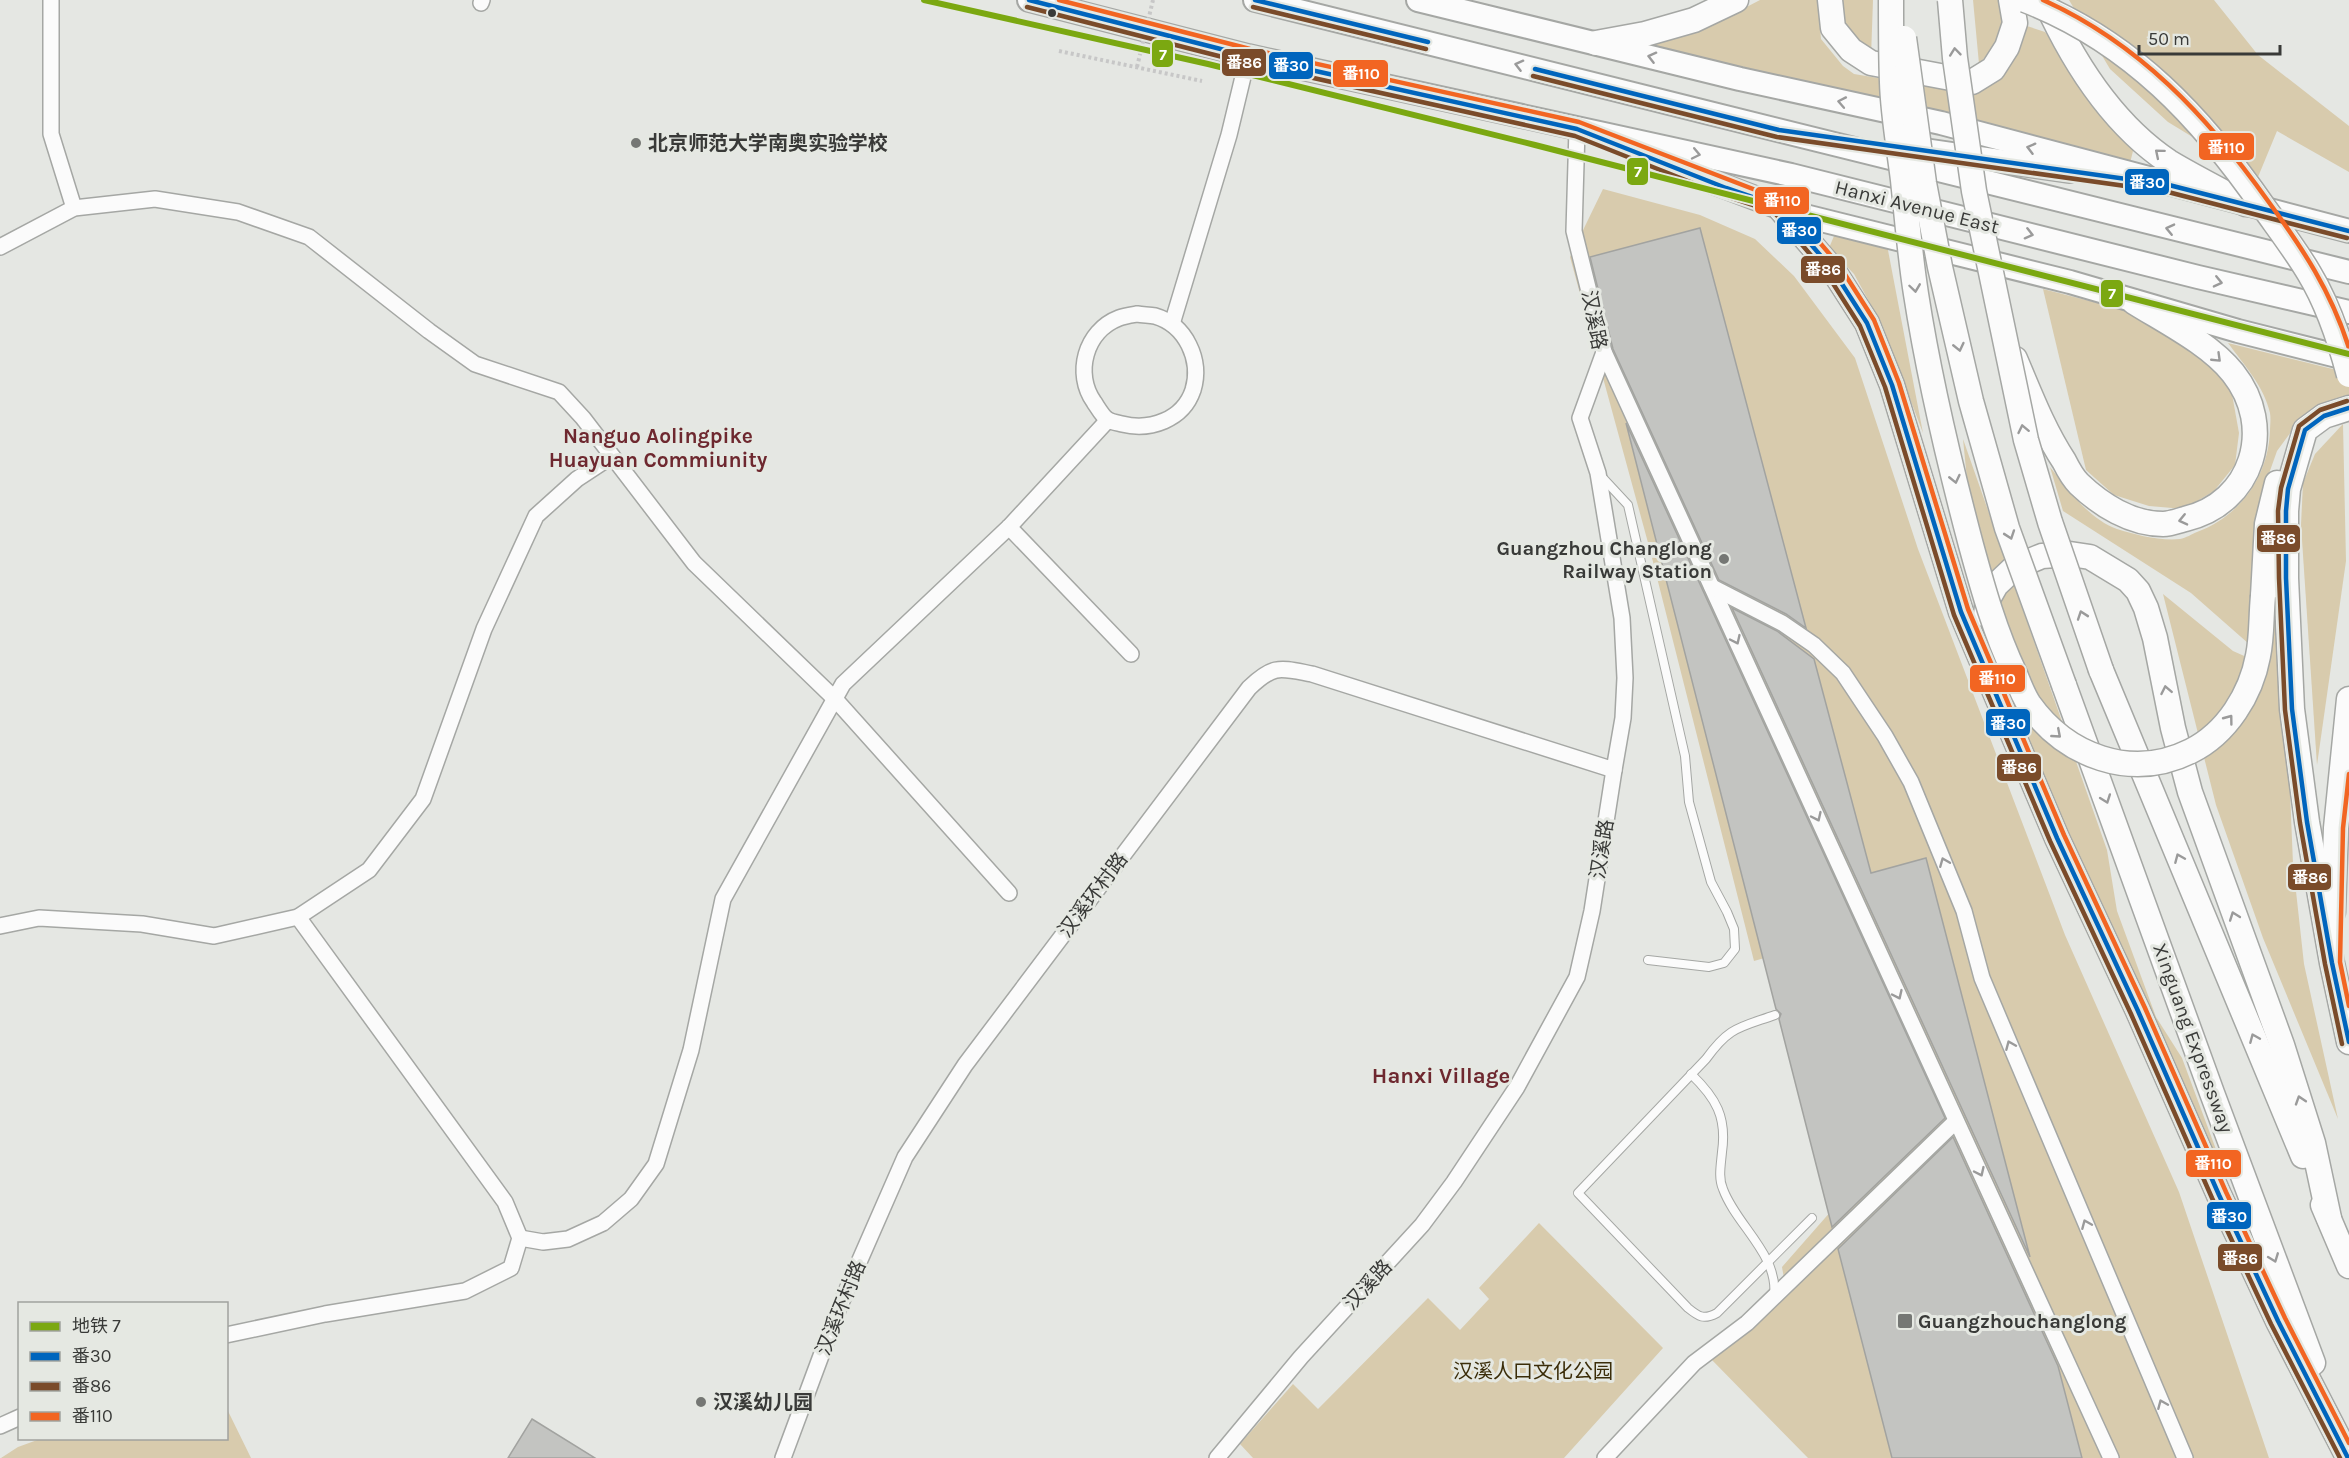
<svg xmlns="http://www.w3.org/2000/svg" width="2349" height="1458" viewBox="0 0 2349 1458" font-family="Karla,'Noto Sans SC',sans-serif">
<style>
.green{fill:#d8cbad}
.building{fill:#c3c4c1;stroke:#a2a3a0;stroke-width:1.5}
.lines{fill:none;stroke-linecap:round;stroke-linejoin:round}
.service-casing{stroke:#a5a7a4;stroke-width:10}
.minor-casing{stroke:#a5a7a4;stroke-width:18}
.primary-casing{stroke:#a5a7a4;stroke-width:26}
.trunk-casing{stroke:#a5a7a4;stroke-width:27}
.path{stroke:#c7c7c7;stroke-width:4;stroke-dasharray:3 3;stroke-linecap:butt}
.service{stroke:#fbfbfb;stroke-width:8}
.minor{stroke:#fbfbfb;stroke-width:15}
.primary{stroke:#fbfbfb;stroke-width:22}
.trunk{stroke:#fbfbfb;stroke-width:24}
.trunk-bridge-casing{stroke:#a5a7a4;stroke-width:27;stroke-linecap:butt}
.path-bridge{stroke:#c7c7c7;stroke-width:4;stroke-dasharray:3 3;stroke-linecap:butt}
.trunk-bridge{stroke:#fbfbfb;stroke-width:24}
.bus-1-casing{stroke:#e5e8e2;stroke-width:9}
.bus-2-casing{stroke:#e5e8e2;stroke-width:9}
.bus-3-casing{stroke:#e5e8e2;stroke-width:9}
.bus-1{stroke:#0065bd;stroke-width:4.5}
.bus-2{stroke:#7a4b2a;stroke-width:4.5}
.bus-3{stroke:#f26522;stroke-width:4.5}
.metro-1-casing{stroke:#e5e8e2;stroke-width:10}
.metro-1{stroke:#7ba811;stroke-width:6}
.oneway{stroke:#9a9a9a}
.bus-dot{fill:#393a38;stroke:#e5e8e2;stroke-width:2}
.poi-dot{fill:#757774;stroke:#e5e8e2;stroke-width:2}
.labels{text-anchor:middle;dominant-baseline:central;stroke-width:6;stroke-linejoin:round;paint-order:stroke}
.poi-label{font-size:20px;font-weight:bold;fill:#393a38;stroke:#e5e8e2;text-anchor:start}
.street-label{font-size:20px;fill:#393a38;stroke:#e5e8e2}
.park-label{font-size:20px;fill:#3b2d09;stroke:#e5e8e2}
.neighbourhood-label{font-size:21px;font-weight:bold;fill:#6e282f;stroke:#e5e8e2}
.quarter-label{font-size:22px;font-weight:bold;fill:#6e282f;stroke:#e5e8e2}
.line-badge{stroke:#e5e8e2;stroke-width:2}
.badge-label{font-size:16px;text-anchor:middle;font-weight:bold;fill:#fff}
</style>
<rect width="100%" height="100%" fill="#e5e7e3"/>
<!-- green -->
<g class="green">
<polygon points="1760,0 1818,0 1821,39 1843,66 1854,74 1974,94 1996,79 2024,25 2045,32 2097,107 2134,147 2130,163 1806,84 1654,45 1712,25"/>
<polygon points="1837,0 1873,0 1871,57 1847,33"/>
<polygon points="1973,0 2005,0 2007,10 1998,42 1979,64"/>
<polygon points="2069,0 2214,0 2258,55 2349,126 2349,172 2277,131 2258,177 2168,122 2110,69"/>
<path d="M1603,189L1700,215L1755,239L1794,276L1855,358L1918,549L2065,935L2179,1192L2269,1458H1808L1711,1359C1728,1346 1779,1311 1784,1291C1786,1284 1783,1274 1782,1267L1882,1153L1823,941L1754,961L1650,550L1570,257Z"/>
<polygon points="1834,236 1887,245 1923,433 1882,325 1854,274 1829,248"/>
<polygon points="2043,289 2121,309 2185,345 2230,383 2239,433 2235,465 2214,491 2184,509 2149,506 2114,495 2086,470"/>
<path d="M2228,343L2349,373V395L2316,410L2296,425L2277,451L2266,482L2249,644L2191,593L2063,511L2050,467C2068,490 2089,519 2117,529C2136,535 2160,541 2180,539C2186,538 2192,534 2197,532C2240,516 2268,477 2270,431C2270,426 2271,419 2270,413C2264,386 2244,365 2228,343Z"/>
<polygon points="2343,424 2346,561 2317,765 2301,525 2303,483 2315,454"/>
<polygon points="1963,439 2107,850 2117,911 2156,1017 2182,1058 2227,1179 2221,1181 2013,707 1969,499"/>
<polygon points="2163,594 2233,651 2269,667 2270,601 2278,601 2287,718 2293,864 2304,964 2338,1119 2263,938 2216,805"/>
<polygon points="1539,1223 1663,1348 1564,1458 1253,1458 1240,1444 1293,1384 1318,1409 1428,1298 1460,1330 1489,1299 1479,1288"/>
<polygon points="227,1409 251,1458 1,1458 18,1447 40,1439 226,1438"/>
</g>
<!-- building -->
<g class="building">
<polygon points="1700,228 1806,628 1786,614 1719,580 1613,349 1590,257"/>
<polygon points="1626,423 1945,1118 1832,1227 1779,1019 1781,1014 1776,1009"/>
<polygon points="1732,608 1777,631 1814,659 1871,873 1926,858 2030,1257"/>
<polygon points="1953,1137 2058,1366 2082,1458 1892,1458 1838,1249"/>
<polygon points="532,1419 595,1458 508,1458"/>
</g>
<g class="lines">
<defs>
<g id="service">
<polyline points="1601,476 1628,505 1685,756 1689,802 1711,882 1727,912 1734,929 1735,949 1724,963 1709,967 1648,960"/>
<path d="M1775,1015C1738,1028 1729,1027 1706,1059L1578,1193L1688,1308C1699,1317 1704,1320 1717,1313L1812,1218"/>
<path d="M1691,1074C1716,1098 1727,1117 1722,1152C1721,1164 1718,1178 1723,1189C1736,1225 1779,1255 1774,1296"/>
</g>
<g id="minor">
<polyline points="51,0 51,134 74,208"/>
<polyline points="481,3 482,0"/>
<polyline points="0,247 74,208 155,199 238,212 309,237 429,331 475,364 559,392 583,418 694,563 835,699 1009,893"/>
<path d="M1137,314C1143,315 1149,315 1155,316C1186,325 1202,360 1193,390C1183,420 1150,431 1122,424C1118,423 1112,422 1108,420C1103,417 1098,408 1094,402C1074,374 1085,331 1119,318C1124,316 1131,315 1137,314Z"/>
<polyline points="1172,324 1229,135 1248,56"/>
<polyline points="1604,352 2111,1458"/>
<polyline points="1009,527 1131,654"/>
<polyline points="1712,587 1782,623 1814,645 1843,673 1885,736 1911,782 1964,911 1982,978 2185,1458"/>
<polyline points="0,926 39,918 142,924 214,936 298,917 369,870 423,799 484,629 536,516 577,479 612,456"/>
<polyline points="520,1238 543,1242 568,1239 603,1223 631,1199 656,1164 691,1050 723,899 843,684 1009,527 1108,420"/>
<polyline points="226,1335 325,1314 465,1291 511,1268 520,1238 505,1202 298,917"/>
<polyline points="0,1426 20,1417"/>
<path d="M783,1458L838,1310L905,1157L965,1065L1249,688C1274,664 1280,668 1312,674L1614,770"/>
<polyline points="1217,1458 1301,1357 1422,1225 1454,1182 1517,1087 1577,977 1592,911 1614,770 1623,718 1625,678 1622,618 1598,473 1580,418 1604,352 1574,231 1577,129"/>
<polyline points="1605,1458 1694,1363 1747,1323 1956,1121"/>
</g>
<g id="primary">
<polyline points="1029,0 1248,56 1791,175 2198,277 2349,312"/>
<path d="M1255,0C1620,89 1984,184 2349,272"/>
<polyline points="1418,0 1740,79 1941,123 2349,231"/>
<polyline points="1903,147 2069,171"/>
<polyline points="1637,153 1797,214 2070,282 2238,331 2349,359"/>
</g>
<g id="trunk">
<polyline points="1830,0 1833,28 1851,50 1871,63 1972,82 1993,69 2007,47 2015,23 2011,0"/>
<path d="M2045,0C2073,62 2112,124 2169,162C2194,177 2220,190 2246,204"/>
<polyline points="1596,43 1645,34 1694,20 1736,0"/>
<polyline points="1778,206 1833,270 1867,323 1892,385 1961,612 2057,838 2138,1011 2219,1195 2278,1321 2346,1453"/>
<path d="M2015,359C2030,394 2043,429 2064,461C2068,469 2073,478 2079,484C2101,505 2131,524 2163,524C2170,524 2178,521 2185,519C2253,503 2276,427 2233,373C2210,344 2166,322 2134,302"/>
<polyline points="2349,408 2324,416 2305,430 2288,489 2286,511 2286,578 2292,709 2307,822 2332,963 2349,1042"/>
<polyline points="2263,596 2267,524 2277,483"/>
<polyline points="1986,615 1988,599 1996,585 2015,567 2042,556 2070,554 2090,557 2128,580 2138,591 2146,608 2155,638 2173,728 2190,792 2282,1045 2313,1143 2329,1218"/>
<polyline points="2101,670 2303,1156"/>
<polyline points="2064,685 2212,1093 2313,1363"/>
<polyline points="2333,912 2336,828 2349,699"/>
<polyline points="2323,1205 2349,1266"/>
</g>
</defs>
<!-- service casing -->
<use href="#service" class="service-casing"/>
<!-- minor casing -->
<use href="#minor" class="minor-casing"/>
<!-- primary casing -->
<use href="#primary" class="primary-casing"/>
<!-- trunk casing -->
<use href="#trunk" class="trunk-casing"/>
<!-- path -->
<polyline class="path" points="1059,51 1202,81"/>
<!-- service -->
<use href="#service" class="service"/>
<!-- minor -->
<use href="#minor" class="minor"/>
<!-- primary -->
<use href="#primary" class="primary"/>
<!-- trunk -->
<use href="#trunk" class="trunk"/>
<defs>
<g id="trunk-bridge">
<path d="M1891,0C1891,27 1891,55 1892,82C1893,115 1899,147 1903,180C1907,218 1910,256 1916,294C1929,378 1949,462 1971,545C1983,589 1995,632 2015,674C2019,684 2023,695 2029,704C2066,756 2131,781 2191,751C2227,733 2251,694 2258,656C2262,637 2261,616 2263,596"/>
<polyline points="1950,0 1955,58 1974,191 2026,440 2050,522 2101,670"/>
<path d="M2025,0C2131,41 2202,118 2265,209C2280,230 2296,251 2309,273C2328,304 2340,341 2349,375"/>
<polyline points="1904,38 1924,183 1940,267 1971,401 2007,528 2064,685"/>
</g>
</defs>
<!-- trunk-bridge casing -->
<use href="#trunk-bridge" class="trunk-bridge-casing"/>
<!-- path-bridge -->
<polyline class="path-bridge" points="1137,67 1153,0"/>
<!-- trunk-bridge -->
<use href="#trunk-bridge" class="trunk-bridge"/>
<defs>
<g id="bus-1">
<polyline points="1029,0 1248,56 1577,129 1726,188 1778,206 1833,270 1867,323 1892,385 1961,612 2057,838 2138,1011 2219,1195 2278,1321 2348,1458"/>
<polyline points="1255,0 1428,42"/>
<polyline points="1535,69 1779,130 2169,185 2349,231"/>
<polyline points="2349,408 2324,416 2305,430 2288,489 2286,511 2286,578 2292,709 2307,822 2332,963 2349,1042"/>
</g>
<g id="bus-2">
<polyline points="1027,7 1246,63 1575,136 1723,195 1774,212 1827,274 1860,326 1885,387 1954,615 2050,841 2131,1014 2212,1198 2271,1324 2340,1458"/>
<polyline points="1253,7 1426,49"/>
<polyline points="1533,76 1777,137 2168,192 2347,238"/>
<polyline points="2342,1044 2325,964 2300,823 2285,710 2279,578 2278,511 2281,488 2299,426 2320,410 2347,401"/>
</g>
<g id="bus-3">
<polyline points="1059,0 1250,49 1579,122 1784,201 1839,265 1874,320 1899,383 1968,609 2064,835 2145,1008 2226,1192 2285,1318 2349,1443"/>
<path d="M2043,0C2139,43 2208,117 2268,201C2303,249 2331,291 2349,348"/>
<polyline points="2349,774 2343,828 2340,962 2349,1006"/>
</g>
</defs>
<!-- bus-1 casing -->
<use href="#bus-1" class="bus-1-casing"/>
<!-- bus-2 casing -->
<use href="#bus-2" class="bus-2-casing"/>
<!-- bus-3 casing -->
<use href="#bus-3" class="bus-3-casing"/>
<!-- bus-1 -->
<use href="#bus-1" class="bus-1"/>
<!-- bus-2 -->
<use href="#bus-2" class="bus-2"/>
<!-- bus-3 -->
<use href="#bus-3" class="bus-3"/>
<defs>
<polyline id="metro-1" points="924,0 1208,64 1535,145 2349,354"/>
</defs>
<!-- metro-1 casing -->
<use href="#metro-1" class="metro-1-casing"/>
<!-- metro-1 -->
<use href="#metro-1" class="metro-1"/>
</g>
<!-- one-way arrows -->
<defs><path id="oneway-chevron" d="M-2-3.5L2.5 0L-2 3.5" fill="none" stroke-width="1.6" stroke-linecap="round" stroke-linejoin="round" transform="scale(1.5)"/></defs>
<g class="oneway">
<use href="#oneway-chevron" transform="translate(1955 52) rotate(-96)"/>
<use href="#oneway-chevron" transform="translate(1652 57) rotate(-166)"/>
<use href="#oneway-chevron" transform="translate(1519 65) rotate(-166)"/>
<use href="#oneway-chevron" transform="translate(1842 102) rotate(-169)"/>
<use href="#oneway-chevron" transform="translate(2031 148) rotate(-165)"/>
<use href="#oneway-chevron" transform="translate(2159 153) rotate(-140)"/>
<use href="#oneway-chevron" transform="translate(1696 154) rotate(12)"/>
<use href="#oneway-chevron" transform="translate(2170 229) rotate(-167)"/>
<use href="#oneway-chevron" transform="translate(2029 234) rotate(14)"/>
<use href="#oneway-chevron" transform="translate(2218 282) rotate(13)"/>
<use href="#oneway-chevron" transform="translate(1915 288) rotate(82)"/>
<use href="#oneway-chevron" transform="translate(1959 347) rotate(77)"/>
<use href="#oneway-chevron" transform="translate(2217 358) rotate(44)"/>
<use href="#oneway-chevron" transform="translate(2023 429) rotate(-102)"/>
<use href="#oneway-chevron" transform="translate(1955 479) rotate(77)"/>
<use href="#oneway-chevron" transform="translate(2183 520) rotate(167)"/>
<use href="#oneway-chevron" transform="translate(2010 535) rotate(71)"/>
<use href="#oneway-chevron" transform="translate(2082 615) rotate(-109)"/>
<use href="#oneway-chevron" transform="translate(1736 640) rotate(65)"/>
<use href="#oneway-chevron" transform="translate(2166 690) rotate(-101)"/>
<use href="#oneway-chevron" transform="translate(2229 719) rotate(-53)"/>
<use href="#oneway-chevron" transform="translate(2057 734) rotate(41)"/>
<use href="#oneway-chevron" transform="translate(2106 799) rotate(70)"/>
<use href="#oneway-chevron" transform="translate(1817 817) rotate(65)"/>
<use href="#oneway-chevron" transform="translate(2179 858) rotate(-113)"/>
<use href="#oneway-chevron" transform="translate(1944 862) rotate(-112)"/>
<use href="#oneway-chevron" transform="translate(2234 916) rotate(-110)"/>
<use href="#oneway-chevron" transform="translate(1898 995) rotate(65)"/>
<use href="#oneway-chevron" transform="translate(2254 1038) rotate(-113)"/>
<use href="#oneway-chevron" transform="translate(2010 1045) rotate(-113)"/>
<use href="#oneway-chevron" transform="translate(2300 1100) rotate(-108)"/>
<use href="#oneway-chevron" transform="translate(1980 1172) rotate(65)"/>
<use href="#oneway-chevron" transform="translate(2086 1224) rotate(-113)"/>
<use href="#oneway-chevron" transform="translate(2274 1258) rotate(69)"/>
<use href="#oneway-chevron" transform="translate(2162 1404) rotate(-113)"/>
</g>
<!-- markers -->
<circle class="bus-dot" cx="1052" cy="13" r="5"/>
<g class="poi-dot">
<circle cx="636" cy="143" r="6"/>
<circle cx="1724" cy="559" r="6"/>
<rect x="1897" y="1313" width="16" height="16" rx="3"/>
<circle cx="701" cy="1402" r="6"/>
</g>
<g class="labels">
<!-- poi labels -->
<g class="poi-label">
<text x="648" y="143">北京师范大学南奥实验学校</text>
<text x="1712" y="548" text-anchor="end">Guangzhou Changlong<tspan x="1712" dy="23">Railway Station</tspan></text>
<text x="1918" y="1321">Guangzhouchanglong</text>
<text x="713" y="1402">汉溪幼儿园</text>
</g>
<!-- street labels -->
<g class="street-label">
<text transform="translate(1917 207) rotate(14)">Hanxi Avenue East</text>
<text transform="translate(1594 320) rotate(79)">汉溪路</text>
<text transform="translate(1602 849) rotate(-81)">汉溪路</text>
<text transform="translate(1093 895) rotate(-53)">汉溪环村路</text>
<text transform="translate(2193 1038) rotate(70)">Xinguang Expressway</text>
<text transform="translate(1368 1285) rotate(-47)">汉溪路</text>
<text transform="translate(841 1308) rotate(-68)">汉溪环村路</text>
</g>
<!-- park labels -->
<g class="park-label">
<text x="1533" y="1371">汉溪人口文化公园</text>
</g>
<!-- neighbourhood labels -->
<g class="neighbourhood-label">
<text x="658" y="436">Nanguo Aolingpike<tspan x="658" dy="24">Huayuan Commiunity</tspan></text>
</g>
<!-- quarter labels -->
<g class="quarter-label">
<text x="1441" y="1076">Hanxi Village</text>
</g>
</g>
<g class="line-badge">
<rect x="1151" y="39" width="23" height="29" rx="6" fill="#7ba811"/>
<rect x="1221" y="48" width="46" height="29" rx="6" fill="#7a4b2a"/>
<rect x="1268" y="51" width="46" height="29" rx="6" fill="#0065bd"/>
<rect x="1332" y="59" width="57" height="29" rx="6" fill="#f26522"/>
<rect x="2198" y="132" width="57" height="29" rx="6" fill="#f26522"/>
<rect x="1626" y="157" width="23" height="29" rx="6" fill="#7ba811"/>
<rect x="2124" y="168" width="46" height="28" rx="6" fill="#0065bd"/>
<rect x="1754" y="186" width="56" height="29" rx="6" fill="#f26522"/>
<rect x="1776" y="216" width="46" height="29" rx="6" fill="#0065bd"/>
<rect x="1800" y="255" width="46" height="29" rx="6" fill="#7a4b2a"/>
<rect x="2100" y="279" width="24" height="29" rx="6" fill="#7ba811"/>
<rect x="2256" y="524" width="45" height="29" rx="6" fill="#7a4b2a"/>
<rect x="1969" y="664" width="57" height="29" rx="6" fill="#f26522"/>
<rect x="1985" y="708" width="46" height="29" rx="6" fill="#0065bd"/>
<rect x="1996" y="753" width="46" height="29" rx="6" fill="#7a4b2a"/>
<rect x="2287" y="863" width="45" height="28" rx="6" fill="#7a4b2a"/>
<rect x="2185" y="1149" width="57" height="29" rx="6" fill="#f26522"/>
<rect x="2206" y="1201" width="46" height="29" rx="6" fill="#0065bd"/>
<rect x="2217" y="1243" width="46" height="29" rx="6" fill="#7a4b2a"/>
</g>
<g class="badge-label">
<text x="1163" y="60">7</text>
<text x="1244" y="68">番86</text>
<text x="1291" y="71">番30</text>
<text x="1361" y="79">番110</text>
<text x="2226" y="153">番110</text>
<text x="1638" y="177">7</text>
<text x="2147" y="188">番30</text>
<text x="1782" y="206">番110</text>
<text x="1799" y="236">番30</text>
<text x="1823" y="275">番86</text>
<text x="2112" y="299">7</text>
<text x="2278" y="544">番86</text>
<text x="1997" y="684">番110</text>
<text x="2008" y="729">番30</text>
<text x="2019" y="773">番86</text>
<text x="2310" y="883">番86</text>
<text x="2213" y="1169">番110</text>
<text x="2229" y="1222">番30</text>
<text x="2240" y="1264">番86</text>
</g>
<!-- legend -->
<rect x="18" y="1302" width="210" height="138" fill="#e5e8e2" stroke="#a0a29e" stroke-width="1.5"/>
<rect x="30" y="1322" width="30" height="9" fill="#7ba811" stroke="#a0a29e" stroke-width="1.5"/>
<text x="72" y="1332" font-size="18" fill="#393a38">地铁 7</text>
<rect x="30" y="1352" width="30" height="9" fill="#0065bd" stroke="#a0a29e" stroke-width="1.5"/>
<text x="72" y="1362" font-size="18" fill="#393a38">番30</text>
<rect x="30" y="1382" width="30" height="9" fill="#7a4b2a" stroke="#a0a29e" stroke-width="1.5"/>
<text x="72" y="1392" font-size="18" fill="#393a38">番86</text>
<rect x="30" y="1412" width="30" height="9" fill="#f26522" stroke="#a0a29e" stroke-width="1.5"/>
<text x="72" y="1422" font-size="18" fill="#393a38">番110</text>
<!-- scale -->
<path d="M2139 45v9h141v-9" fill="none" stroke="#393a38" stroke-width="3"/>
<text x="2148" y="45" font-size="18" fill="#393a38" stroke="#e5e8e2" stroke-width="4.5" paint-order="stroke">50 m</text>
</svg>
